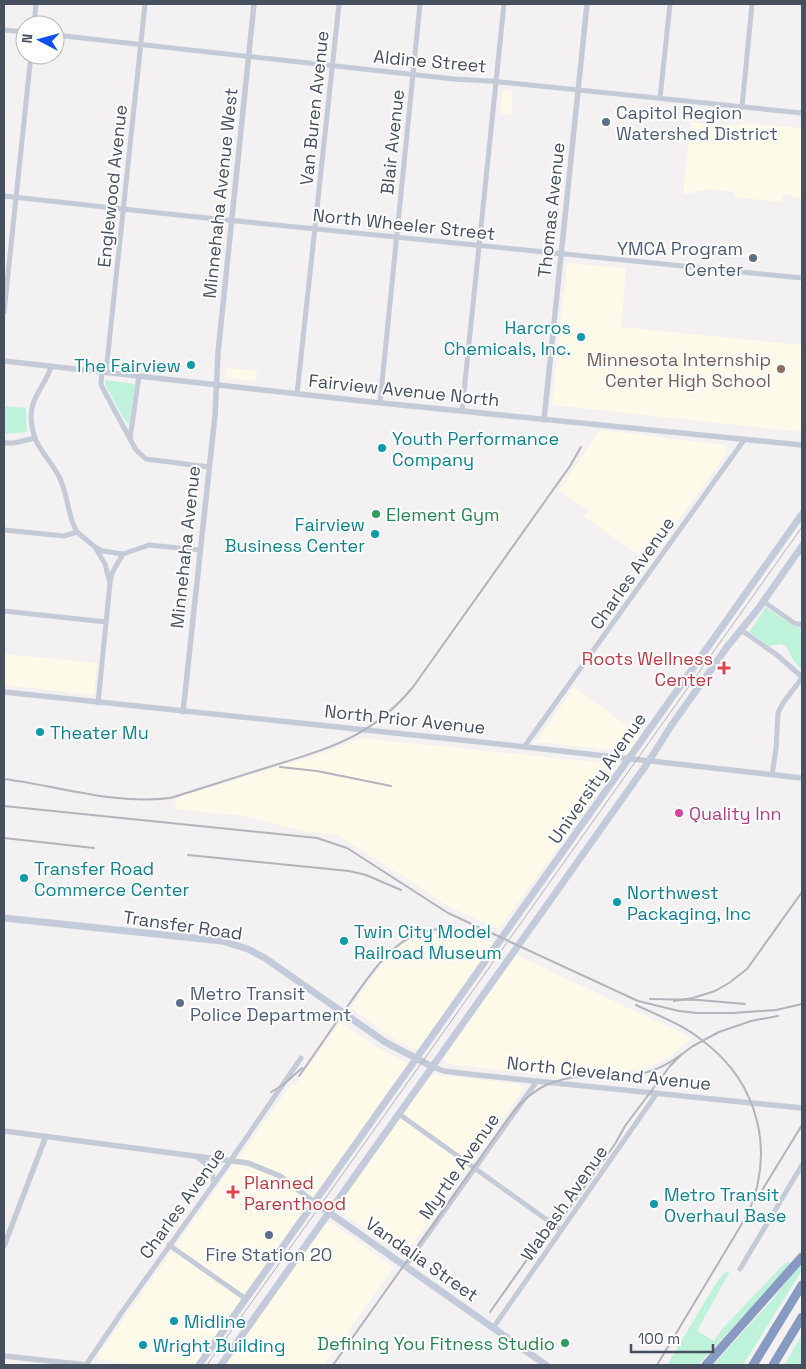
<svg xmlns="http://www.w3.org/2000/svg" width="806" height="1369" viewBox="0 0 806 1369" font-family="'Space Grotesk',sans-serif">
<style>
.commercial{fill:#fdfaea}
.green{fill:#bef2da}
.lines{fill:none;stroke-linecap:round;stroke-linejoin:round}
.minor{stroke:#c4cad6;stroke-width:5}
.tertiary{stroke:#c4cad6;stroke-width:5.5}
.secondary{stroke:#c3cada;stroke-width:7}
.motorway{stroke:#869ac2;stroke-width:9}
.tram{stroke:#b2b4bb;stroke-width:1}
.rail{stroke:#b2b4bb;stroke-width:2}
.service-dot{fill:#5c6f8a;stroke:#fff;stroke-width:2}
.culture-dot{fill:#0f9aa8;stroke:#fff;stroke-width:2}
.education-dot{fill:#8d6e63;stroke:#fff;stroke-width:2}
.leisure-dot{fill:#2e9e5b;stroke:#fff;stroke-width:2}
.health-dot{fill:#e0444e;stroke:#fff;stroke-width:2}
.hotel-dot{fill:#d1479c;stroke:#fff;stroke-width:2}
.labels{text-anchor:middle;dominant-baseline:central;stroke-width:4;stroke-linejoin:round;paint-order:stroke}
.street-label{font-size:18px;fill:#47505f;stroke:#fff}
.service-label{font-size:18px;fill:#4e5e75;stroke:#fff;text-anchor:start}
.culture-label{font-size:18px;fill:#0d838f;stroke:#fff;text-anchor:start}
.education-label{font-size:18px;fill:#785e54;stroke:#fff;text-anchor:end}
.leisure-label{font-size:18px;fill:#27864d;stroke:#fff;text-anchor:start}
.health-label{font-size:18px;fill:#be3a42;stroke:#fff;text-anchor:end}
.hotel-label{font-size:18px;fill:#b23c85;stroke:#fff;text-anchor:start}
</style>
<rect width="100%" height="100%" fill="#f3f1f1"/>
<!-- commercial -->
<g class="commercial">
<polygon points="503,90 513,91 511,115 500,113"/>
<polygon points="691,122 734,126 744,123 802,128 802,198 783,194 781,202 734,197 734,192 707,189 683,195"/>
<polygon points="567,263 626,268 621,327 802,345 802,432 552,405"/>
<polygon points="226,368 257,371 256,381 225,378"/>
<polygon points="600,430 725,445 727,453 670,532 646,560 583,516 589,511 559,490"/>
<polygon points="4,654 97,663 94,695 4,685"/>
<polygon points="574,687 641,736 631,752 536,742"/>
<polygon points="361,738 614,764 616,767 499,929 445,905 423,889 337,835 303,831 245,816 175,809 176,798 326,752"/>
<polygon points="442,933 468,935 493,943 420,1047 417,1049 409,1047 385,1033 351,1008 383,962 392,952 402,945 415,939 425,935"/>
<polygon points="516,955 690,1037 691,1039 670,1056 654,1065 638,1069 560,1077 448,1064 445,1060 445,1054"/>
<polygon points="340,1022 373,1045 407,1063 407,1065 195,1365 136,1365 99,1359 98,1355 292,1083 295,1085"/>
<polygon points="437,1075 519,1084 523,1088 523,1090 404,1256 337,1209 337,1206 430,1076"/>
<polygon points="325,1222 330,1222 392,1266 393,1268 324,1365 224,1365"/>
</g>
<!-- green -->
<g class="green">
<polygon points="105,380 135,384 129,424 126,422 105,385"/>
<polygon points="4,406 26,408 27,432 4,434"/>
<polygon points="766,607 792,625 802,629 802,670 794,661 786,646 780,644 769,646 749,632"/>
<polygon points="789,1261 791,1264 698,1365 667,1365 716,1283 724,1273 730,1271 697,1331 714,1341 723,1328 781,1267"/>
<polygon points="802,1262 802,1270 743,1365 713,1365 772,1300"/>
<polygon points="802,1335 802,1365 784,1365"/>
</g>
<g class="lines">
<!-- minor -->
<g class="minor">
<polyline points="34,25 36,4"/>
<polyline points="4,30 25,32"/>
<polyline points="55,35 454,79 490,81 802,113"/>
<polyline points="660,98 670,4"/>
<polyline points="742,107 752,4"/>
<polyline points="4,196 178,215 802,278"/>
<polyline points="4,312 31,55"/>
<path d="M51,366C48,381 35,392 32,408C30,417 32,429 35,438C41,454 55,465 61,481C68,497 68,517 77,532"/>
<polyline points="102,371 101,383 102,387 136,450 146,459 209,467"/>
<polyline points="106,372 145,4"/>
<polyline points="297,394 339,4"/>
<polyline points="380,403 420,4"/>
<polyline points="462,411 504,4"/>
<polyline points="130,439 139,375"/>
<polyline points="4,443 14,443 35,438"/>
<polyline points="4,530 64,536 77,532 95,547 103,551 123,554 149,545 200,550"/>
<polyline points="95,547 105,564 109,580"/>
<polyline points="763,601 794,623 802,625"/>
<polyline points="4,611 106,622"/>
<polyline points="741,630 777,655 802,677"/>
<polyline points="98,703 110,583 112,573 123,554"/>
<polyline points="524,747 744,440"/>
<polyline points="772,775 776,749 778,713 783,703 802,678"/>
<polyline points="399,1114 561,1230"/>
<polyline points="197,1157 211,1168 214,1183"/>
<polyline points="169,1245 246,1299"/>
<polyline points="405,1266 537,1081"/>
<polyline points="740,1269 802,1165"/>
<polyline points="493,1328 657,1093"/>
<polyline points="86,1365 122,1312 231,1160 301,1058"/>
</g>
<!-- tertiary -->
<g class="tertiary">
<polyline points="4,361 371,402 802,445"/>
<polyline points="544,420 587,4"/>
<polyline points="4,692 490,743 802,778"/>
<polyline points="183,712 215,415 218,353 254,4"/>
<polyline points="433,1067 444,1071 477,1075 802,1108"/>
<polyline points="4,1131 248,1163 280,1176 314,1202"/>
<polyline points="4,1246 46,1136"/>
<polyline points="4,1356 88,1365"/>
</g>
<!-- secondary -->
<g class="secondary">
<polyline points="4,918 222,941 248,949 265,958 385,1042 433,1067"/>
<polyline points="314,1202 546,1365"/>
<polyline points="199,1365 802,514"/>
<polyline points="221,1365 649,761 671,726 727,647 758,609 802,546"/>
</g>
<!-- motorway -->
<g class="motorway">
<polyline points="706,1365 802,1257"/>
<polyline points="753,1365 802,1285"/>
<polyline points="773,1365 802,1317"/>
</g>
<!-- tram -->
<polyline class="tram" points="207,1365 802,527"/>
<!-- rail -->
<g class="rail">
<polyline points="280,767 317,771 391,786"/>
<path d="M4,779C59,786 113,805 170,798C203,788 236,777 269,767C329,748 371,738 413,687L570,466L581,447"/>
<polyline points="4,806 317,838 347,848 448,913 638,1001 679,1011 697,1013 733,1013 776,1010 802,1004"/>
<polyline points="4,838 94,848"/>
<polyline points="188,855 349,871 366,875 401,890"/>
<polyline points="650,999 699,1000 745,1004"/>
<polyline points="674,1001 693,998 715,991 729,983 747,969 802,892"/>
<path d="M636,1005C659,1016 684,1025 703,1041C760,1084 776,1154 746,1218"/>
<path d="M299,1076C317,1051 334,1025 352,1000C386,952 412,914 479,934"/>
<polyline points="271,1092 283,1085 302,1068"/>
<polyline points="758,1197 802,1125"/>
<polyline points="490,1312 538,1244 561,1220 615,1144 625,1126 670,1066 682,1054 693,1046 719,1032 751,1021 778,1016"/>
<path d="M333,1365L510,1116C535,1083 561,1076 601,1075C615,1074 630,1076 644,1073C658,1070 670,1063 682,1054"/>
<polyline points="657,1365 749,1212"/>
</g>
</g>
<!-- markers -->
<g class="service-dot">
<circle cx="606" cy="122" r="5"/>
<circle cx="753" cy="258" r="5"/>
<circle cx="180" cy="1003" r="5"/>
<circle cx="269" cy="1235" r="5"/>
</g>
<g class="culture-dot">
<circle cx="581" cy="337" r="5"/>
<circle cx="191" cy="365" r="5"/>
<circle cx="382" cy="448" r="5"/>
<circle cx="375" cy="534" r="5"/>
<circle cx="40" cy="732" r="5"/>
<circle cx="24" cy="878" r="5"/>
<circle cx="617" cy="902" r="5"/>
<circle cx="344" cy="941" r="5"/>
<circle cx="654" cy="1204" r="5"/>
<circle cx="174" cy="1321" r="5"/>
<circle cx="143" cy="1345" r="5"/>
</g>
<circle class="education-dot" cx="781" cy="369" r="5"/>
<g class="leisure-dot">
<circle cx="376" cy="514" r="5"/>
<circle cx="565" cy="1343" r="5"/>
</g>
<g class="health-dot">
<path d="M721.5 660.5h5v5h5v5h-5v5h-5v-5h-5v-5h5z"/>
<path d="M230.5 1184.5h5v5h5v5h-5v5h-5v-5h-5v-5h5z"/>
</g>
<circle class="hotel-dot" cx="679" cy="813" r="5"/>
<g class="labels">
<!-- street labels -->
<g class="street-label">
<text transform="translate(430 61) rotate(5)">Aldine Street</text>
<text transform="translate(314 108) rotate(-84)">Van Buren Avenue</text>
<text transform="translate(392 142) rotate(-84)">Blair Avenue</text>
<text transform="translate(112 186) rotate(-84)">Englewood Avenue</text>
<text transform="translate(220 193) rotate(-84)">Minnehaha Avenue West</text>
<text transform="translate(551 210) rotate(-84)">Thomas Avenue</text>
<text transform="translate(404 224) rotate(6)">North Wheeler Street</text>
<text transform="translate(404 390) rotate(6)">Fairview Avenue North</text>
<text transform="translate(185 547) rotate(-84)">Minnehaha Avenue</text>
<text transform="translate(632 573) rotate(-55)">Charles Avenue</text>
<text transform="translate(405 719) rotate(6)">North Prior Avenue</text>
<text transform="translate(597 778) rotate(-55)">University Avenue</text>
<text transform="translate(183 925) rotate(8)">Transfer Road</text>
<text transform="translate(609 1073) rotate(6)">North Cleveland Avenue</text>
<text transform="translate(459 1166) rotate(-55)">Myrtle Avenue</text>
<text transform="translate(182 1203) rotate(-54)">Charles Avenue</text>
<text transform="translate(564 1203) rotate(-55)">Wabash Avenue</text>
<text transform="translate(422 1259) rotate(35)">Vandalia Street</text>
</g>
<!-- service labels -->
<g class="service-label">
<text x="616" y="112">Capitol Region<tspan x="616" dy="21">Watershed District</tspan></text>
<text x="743" y="248" text-anchor="end">YMCA Program<tspan x="743" dy="21">Center</tspan></text>
<text x="190" y="993">Metro Transit<tspan x="190" dy="21">Police Department</tspan></text>
<text x="269" y="1254" text-anchor="middle">Fire Station 20</text>
</g>
<!-- culture labels -->
<g class="culture-label">
<text x="571" y="327" text-anchor="end">Harcros<tspan x="571" dy="21">Chemicals, Inc.</tspan></text>
<text x="181" y="365" text-anchor="end">The Fairview</text>
<text x="392" y="438">Youth Performance<tspan x="392" dy="21">Company</tspan></text>
<text x="365" y="524" text-anchor="end">Fairview<tspan x="365" dy="21">Business Center</tspan></text>
<text x="50" y="732">Theater Mu</text>
<text x="34" y="868">Transfer Road<tspan x="34" dy="21">Commerce Center</tspan></text>
<text x="627" y="892">Northwest<tspan x="627" dy="21">Packaging, Inc</tspan></text>
<text x="354" y="931">Twin City Model<tspan x="354" dy="21">Railroad Museum</tspan></text>
<text x="664" y="1194">Metro Transit<tspan x="664" dy="21">Overhaul Base</tspan></text>
<text x="184" y="1321">Midline</text>
<text x="153" y="1345">Wright Building</text>
</g>
<!-- education labels -->
<g class="education-label">
<text x="771" y="359">Minnesota Internship<tspan x="771" dy="21">Center High School</tspan></text>
</g>
<!-- leisure labels -->
<g class="leisure-label">
<text x="386" y="514">Element Gym</text>
<text x="555" y="1343" text-anchor="end">Defining You Fitness Studio</text>
</g>
<!-- health labels -->
<g class="health-label">
<text x="713" y="658">Roots Wellness<tspan x="713" dy="21">Center</tspan></text>
<text x="244" y="1182" text-anchor="start">Planned<tspan x="244" dy="21">Parenthood</tspan></text>
</g>
<!-- hotel labels -->
<g class="hotel-label">
<text x="689" y="813">Quality Inn</text>
</g>
</g>
<!-- border -->
<rect width="806" height="1369" fill="none" stroke="#47505f" stroke-width="10"/>
<!-- north arrow -->
<g transform="translate(40 40) rotate(276)"><circle r="24" fill="#ffffff" stroke="#b5b9bf"/>
<path d="M0-4L9 19L0 12L-9 19Z" fill="#0f50ee"/>
<text y="-8" font-size="14" font-weight="bold" text-anchor="middle" fill="#47505f">N</text>
</g>
<!-- scale -->
<path d="M631 1344v8h82v-8" fill="none" stroke="#47505f" stroke-width="2.5"/>
<text x="638" y="1344" font-size="15" fill="#47505f" stroke="#ffffff" stroke-width="4" paint-order="stroke">100 m</text>
</svg>
